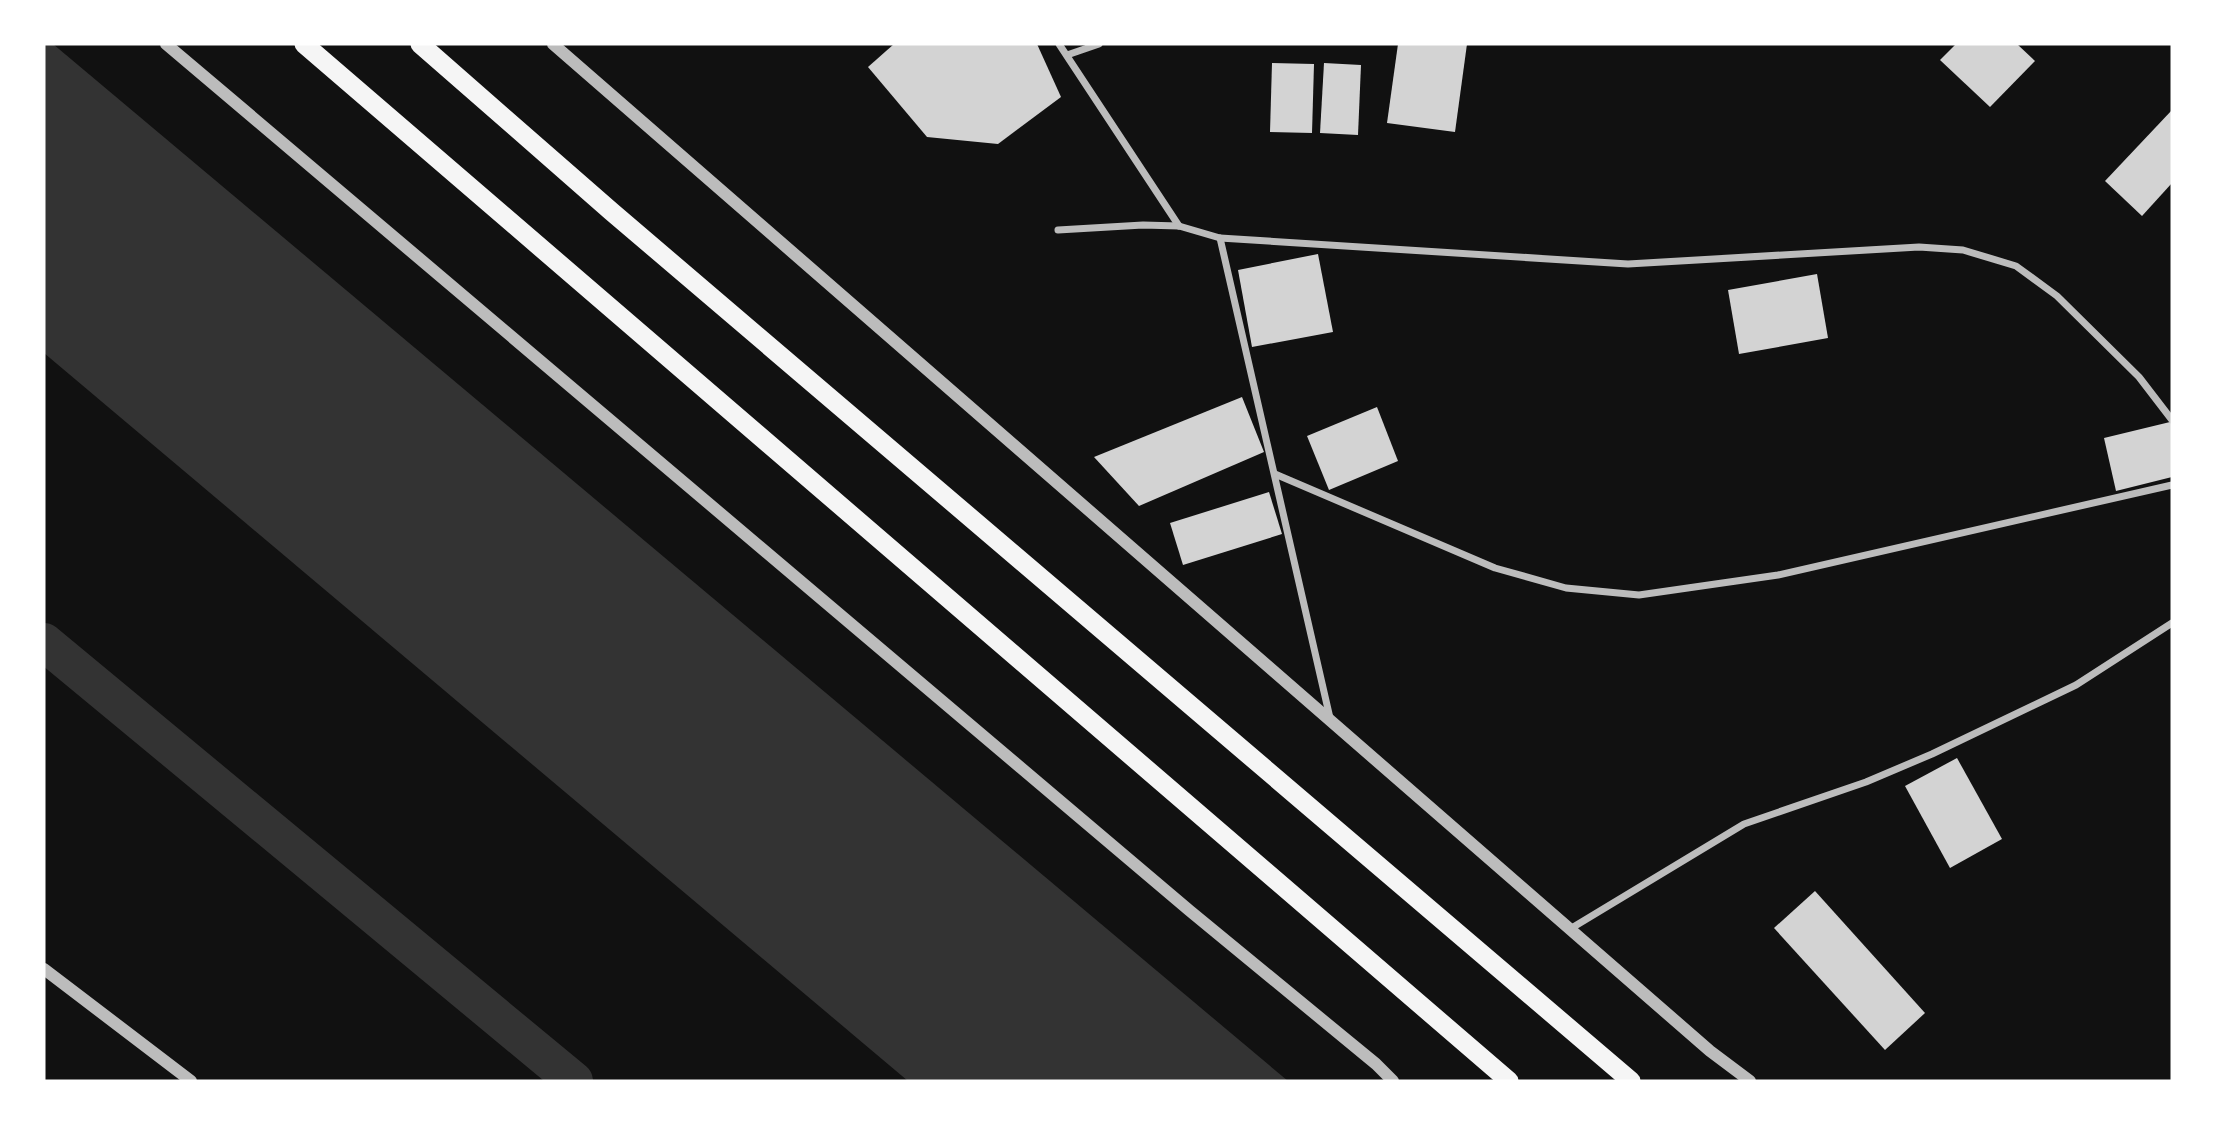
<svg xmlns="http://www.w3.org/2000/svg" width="2216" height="1125" viewBox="0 0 2216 1125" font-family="Signika,sans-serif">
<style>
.water{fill:#333}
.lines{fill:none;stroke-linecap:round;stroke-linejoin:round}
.canal{stroke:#333;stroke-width:38}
.building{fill:#d3d3d3}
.minor{stroke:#bcbcbc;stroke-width:7}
.tertiary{stroke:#bcbcbc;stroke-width:12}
.trunk{stroke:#f5f5f5;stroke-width:19}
</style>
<rect width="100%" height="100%" fill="#111"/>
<!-- water -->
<polygon class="water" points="44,44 53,44 1288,1081 908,1081 44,353"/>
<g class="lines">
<!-- canal -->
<polyline class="canal" points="44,642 574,1081"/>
</g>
<!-- building -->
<g class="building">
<polygon points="894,44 1037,44 1061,97 998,144 927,137 868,67"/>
<polygon points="1398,44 1467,44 1455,132 1387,123"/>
<polygon points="1956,44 2017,44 2035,61 1990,107 1940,60"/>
<polygon points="1272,63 1314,64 1312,133 1270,132"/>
<polygon points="1324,63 1361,65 1358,135 1320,133"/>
<polygon points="2172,110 2172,183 2142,216 2105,181"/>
<polygon points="1318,254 1333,332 1252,347 1238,270"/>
<polygon points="1817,274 1828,338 1739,354 1728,290"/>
<polygon points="1242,397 1264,452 1139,506 1094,457"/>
<polygon points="1377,407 1398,461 1329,490 1307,436"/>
<polygon points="2170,422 2172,424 2172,477 2116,491 2104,438"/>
<polygon points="1269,492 1282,534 1183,565 1170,523"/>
<polygon points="1957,758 2002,839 1950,868 1905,786"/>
<polygon points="1815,891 1925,1013 1885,1050 1774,928"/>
</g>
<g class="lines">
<!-- minor -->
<g class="minor">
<polyline points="1059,44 1179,226"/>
<polyline points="1067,55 1099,44"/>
<polyline points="1058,230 1143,225 1179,226 1220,238 1628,264 1919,247 1963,250 2016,266 2057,296 2139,377 2172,420"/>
<polyline points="1220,238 1330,718"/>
<polyline points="1275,474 1495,568 1566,588 1639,595 1778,575 2172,485"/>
<polyline points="1570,929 1744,824 1866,782 1932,754 2076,685 2172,623"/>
</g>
<!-- tertiary -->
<g class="tertiary">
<polyline points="166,44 1190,911 1376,1064 1393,1081"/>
<polyline points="553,44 1710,1051 1750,1081"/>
<polyline points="44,969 191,1081"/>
</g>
<!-- trunk -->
<g class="trunk">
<polyline points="304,44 1509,1081"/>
<polyline points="420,44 612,212 1631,1081"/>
</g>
</g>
<!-- border -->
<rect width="2216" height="1125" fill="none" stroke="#ffffff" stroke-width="91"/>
</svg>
